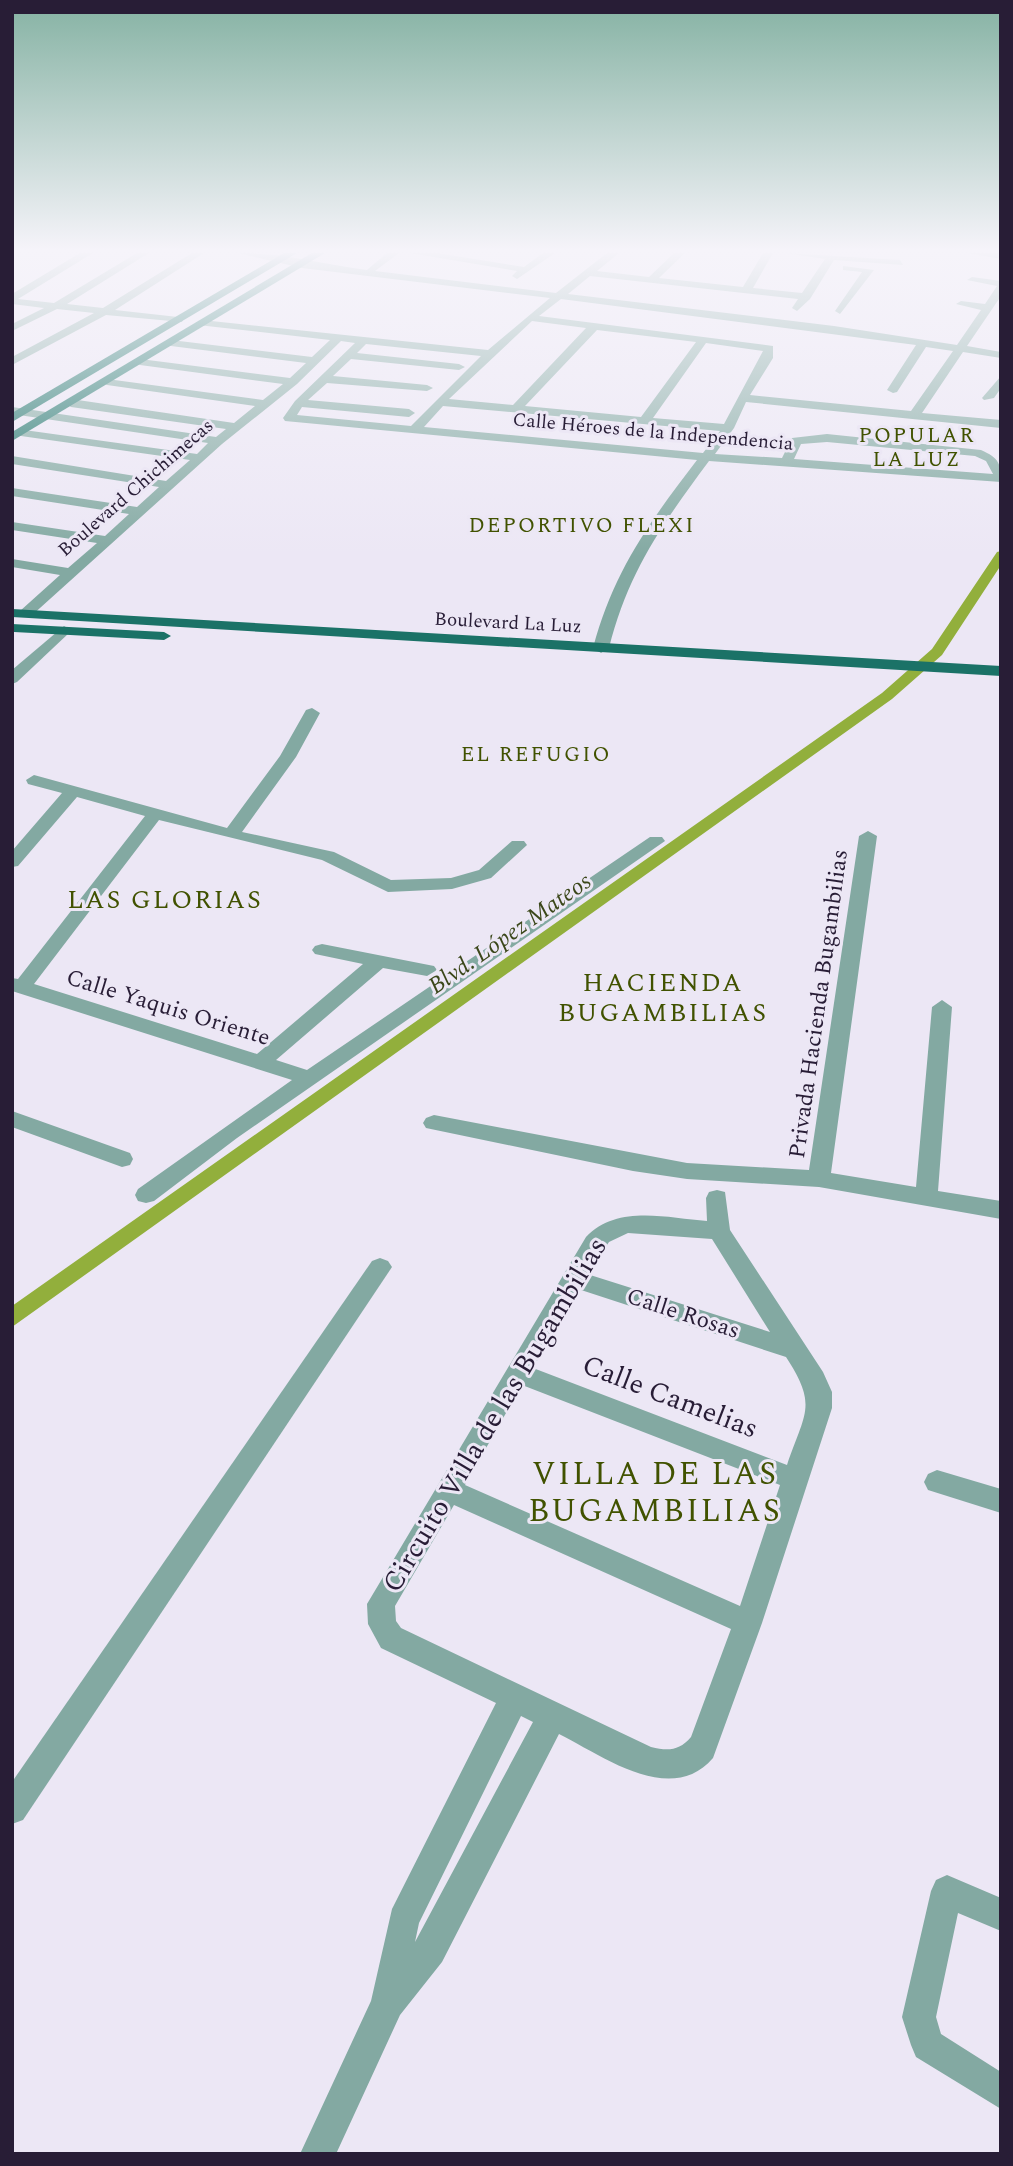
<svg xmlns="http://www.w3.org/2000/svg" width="1013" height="2166" viewBox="0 0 1013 2166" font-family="Spectral,serif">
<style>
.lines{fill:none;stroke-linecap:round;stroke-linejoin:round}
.canal{fill:#92af3c;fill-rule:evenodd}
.minor{fill:#83a9a2;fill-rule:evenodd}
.major{fill:#1b7267;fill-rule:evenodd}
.labels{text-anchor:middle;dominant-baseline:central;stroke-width:6;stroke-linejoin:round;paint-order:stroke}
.far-street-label{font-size:19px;fill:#281d36;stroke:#ece7f5}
.far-quarter-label{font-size:21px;letter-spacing:2px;fill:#415200;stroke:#ece7f5}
.street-label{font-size:23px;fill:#281d36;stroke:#ece7f5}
.water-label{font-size:24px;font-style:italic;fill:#3b471a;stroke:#ece7f5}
.quarter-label{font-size:26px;letter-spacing:2px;fill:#415200;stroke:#ece7f5}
.near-street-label{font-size:28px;fill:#281d36;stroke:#ece7f5}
.near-quarter-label{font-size:32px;letter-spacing:2px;fill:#415200;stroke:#ece7f5}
</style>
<rect width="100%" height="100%" fill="#ece7f5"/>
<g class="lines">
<!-- canal -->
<polygon class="canal" points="1001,551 1001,565 942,655 892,699 12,1327 12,1306 882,693 932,649 997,552"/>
<!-- minor -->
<g class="minor">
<polygon points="80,253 93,253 18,299 54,303 137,253 149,253 67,304 103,308 192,253 204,253 115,310 178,317 183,320 182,322 106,315 12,365 12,357 94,313 57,309 12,331 12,324 44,308 12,304 12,294"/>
<path d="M238,253C285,253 320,264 367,270L387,253H399L375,271L556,293L607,253H619L597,271L649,277L674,253H685L659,278L743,287L763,253H773L753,288L802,293L825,259L785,253L900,260L903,265L834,260L810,299L797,311L792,308L798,299L590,276L568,294L834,326L957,345L981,310L956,304L961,301L985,304L997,286L967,280L972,277L1001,281V296L967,346L1001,352V358L963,352L922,413L1001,420V428L746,402L734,428L715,454L782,458L792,438L827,434L981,450C999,458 1001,463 1001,482L709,461C663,523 628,572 609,648L601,653L593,648C614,570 649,523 697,460L285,421L283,418L295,401L355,343L341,341L297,384L222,444L30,617H20V611L60,575L12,567V559L68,568L97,543L12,530V522L105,536L129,514L12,496V488L137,507L159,487L12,464V456L166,481L190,460L21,436L17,435V429L197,454L208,443L12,414V407L216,437L226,429L71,407L65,403L71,399L234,423L255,406L107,385L101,382L107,379L263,400L283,384L140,365L134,362L140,359L290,378L306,363L171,346L166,343L171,340L312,357L330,340L198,325L197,323L202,320L488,350L550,298L302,268ZM561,299L916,345L887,390L893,393L897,392L926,347L953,351L911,411L750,395L773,358V346L539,316ZM532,321L586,328L513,405L449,399ZM597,330L696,342L641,417L525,406ZM706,343L763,351L724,424L653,418ZM366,344L481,356L411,426L297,415L302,407L409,417L415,413L409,409L308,400L327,383L427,391L433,388L427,385L333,376L351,359L459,370L465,367L459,364L357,353ZM443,406L720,431L703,453L424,427ZM827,442L975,456L986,461L993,474L794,459L801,444Z"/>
<polygon points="410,253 437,253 524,267 543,253 555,253 517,279 512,276 517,271"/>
<polygon points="967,253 1001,253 1001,259"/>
<polygon points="843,266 874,270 840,314 835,311 862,272 843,270"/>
<polygon points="1001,376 1001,388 994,398 984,400 982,398"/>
<polygon points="64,626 71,630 69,633 17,682 12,684 12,670"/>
<polygon points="312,708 320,713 296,757 242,832 334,852 391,880 451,878 479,870 512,841 524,841 527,845 491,878 452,889 388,892 322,860 159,820 34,984 257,1054 363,964 315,954 312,950 315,946 322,944 434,966 437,970 427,976 383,968 276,1060 307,1070 650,837 662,837 665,841 237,1138 154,1201 146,1203 138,1201 135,1195 138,1189 292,1080 12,991 12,978 18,979 145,816 77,797 18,866 12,867 12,851 62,793 28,784 26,780 34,775 227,828 280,756 306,710"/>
<polygon points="868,831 877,836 831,1173 916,1187 932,1007 942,1000 952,1007 938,1191 1001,1201 1001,1219 819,1187 687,1179 633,1171 426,1128 423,1123 426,1118 434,1115 687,1163 809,1170 859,836"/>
<polygon points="12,1111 130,1153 133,1159 130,1165 122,1167 12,1127"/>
<path d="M717,1190L725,1192L730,1230L823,1372L832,1392V1408L762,1623L713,1758C671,1807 603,1756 559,1734L442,1962L400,2015L336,2154H300L371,2001L392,1909L496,1703L381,1648L368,1624L367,1604L586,1237C617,1204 667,1218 707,1221L706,1198L709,1192ZM628,1233L712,1239L770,1332L587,1274L609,1242ZM578,1289L786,1357C818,1406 805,1412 787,1465L533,1368ZM522,1385L780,1485L740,1606L465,1485ZM454,1505L731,1629L691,1737C679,1751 668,1751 651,1747L401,1628L396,1621L395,1606ZM521,1716L533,1722L415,1942L419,1923Z"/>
<polygon points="380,1258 388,1261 392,1267 388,1273 23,1820 12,1824 12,1782 372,1261"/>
<polygon points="937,1470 1001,1489 1001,1513 928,1490 924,1482 928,1474"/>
<polygon points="947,1875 1001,1898 1001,1931 958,1913 936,2017 941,2034 1001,2072 1001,2109 916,2057 911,2045 902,2017 931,1891 936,1880"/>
</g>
<!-- major -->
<g class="major">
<polygon points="284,253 297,253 12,422 12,413"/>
<polygon points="312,253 325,253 12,441 12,432"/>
<polygon points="12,609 1001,666 1001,676 12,617"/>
<polygon points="12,624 164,632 171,636 164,640 14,632"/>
</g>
</g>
<!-- sky -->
<linearGradient id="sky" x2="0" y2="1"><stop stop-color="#85b2a3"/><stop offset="0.45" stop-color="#f6f4fa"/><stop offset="1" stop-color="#f6f4fa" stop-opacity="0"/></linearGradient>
<rect width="1013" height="557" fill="url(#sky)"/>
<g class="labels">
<!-- far-street labels -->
<g class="far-street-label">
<text transform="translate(653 432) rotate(5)">Calle Héroes de la Independencia</text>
<text transform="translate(136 488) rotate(-41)">Boulevard Chichimecas</text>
<text transform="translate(508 623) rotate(3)">Boulevard La Luz</text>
</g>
<!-- far-quarter labels -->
<g class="far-quarter-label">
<text x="917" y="436">POPULAR<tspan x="917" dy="24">LA LUZ</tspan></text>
<text x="582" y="526">DEPORTIVO FLEXI</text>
<text x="536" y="755">EL REFUGIO</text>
</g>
<!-- street labels -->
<g class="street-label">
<text transform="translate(819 1004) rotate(-82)">Privada Hacienda Bugambilias</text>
<text transform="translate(168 1008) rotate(17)">Calle Yaquis Oriente</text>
<text transform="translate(683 1314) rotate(18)">Calle Rosas</text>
</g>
<!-- water labels -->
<g class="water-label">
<text transform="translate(510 934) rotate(-35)">Blvd. López Mateos</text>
</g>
<!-- quarter labels -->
<g class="quarter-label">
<text x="165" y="900">LAS GLORIAS</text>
<text x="663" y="983">HACIENDA<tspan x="663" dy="30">BUGAMBILIAS</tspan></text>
</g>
<!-- near-street labels -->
<g class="near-street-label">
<text transform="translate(670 1397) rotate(21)">Calle Camelias</text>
<text transform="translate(495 1415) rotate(-59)">Circuito Villa de las Bugambilias</text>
</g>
<!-- near-quarter labels -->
<g class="near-quarter-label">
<text x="655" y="1474">VILLA DE LAS<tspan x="655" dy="37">BUGAMBILIAS</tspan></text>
</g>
</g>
<!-- border -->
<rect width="1013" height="2166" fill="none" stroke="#281d36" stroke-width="28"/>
</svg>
